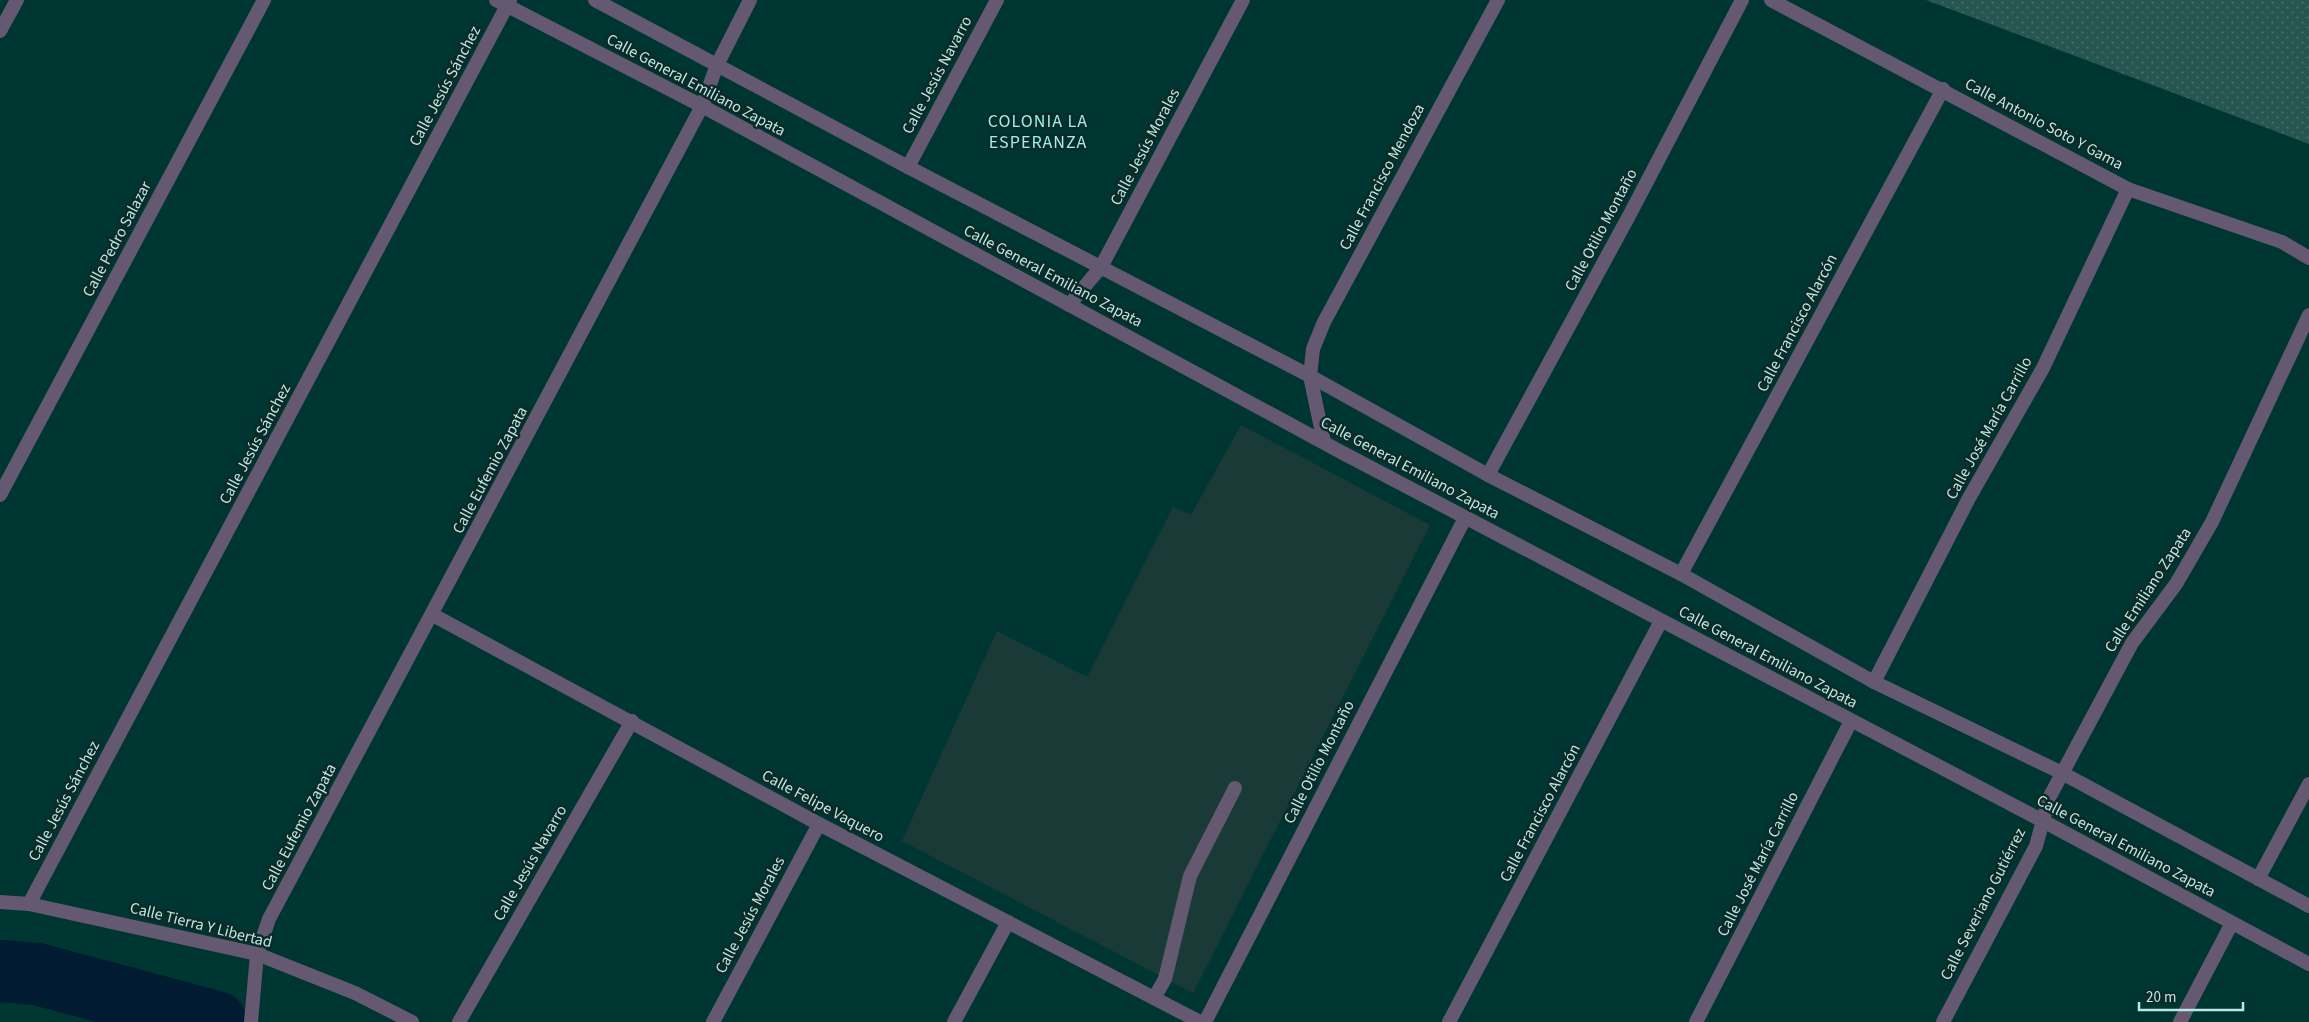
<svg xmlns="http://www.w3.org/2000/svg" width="2309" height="1022" viewBox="0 0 2309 1022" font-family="'Source Sans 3',sans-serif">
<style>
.built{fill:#193a37}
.park{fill:url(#park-dots)}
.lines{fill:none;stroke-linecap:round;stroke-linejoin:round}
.river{stroke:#001b32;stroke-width:62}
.service{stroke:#645970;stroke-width:14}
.minor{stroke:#645970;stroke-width:14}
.labels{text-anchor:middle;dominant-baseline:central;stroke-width:5;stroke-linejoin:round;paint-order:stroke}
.street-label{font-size:16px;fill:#bde7e2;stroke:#0c2a27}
.neighbourhood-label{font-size:18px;letter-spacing:1px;fill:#97f2e8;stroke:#0c2a27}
</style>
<defs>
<pattern id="park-dots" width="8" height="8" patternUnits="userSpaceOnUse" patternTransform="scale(1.25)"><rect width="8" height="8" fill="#275651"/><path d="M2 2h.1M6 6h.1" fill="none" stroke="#446e6a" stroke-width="1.8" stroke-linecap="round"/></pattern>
</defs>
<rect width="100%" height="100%" fill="#003632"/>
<!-- built -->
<polygon class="built" points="1241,425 1430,525 1193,993 902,841 997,631 1087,677 1173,507 1191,515"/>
<!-- park -->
<polygon class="park" points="1926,0 2309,0 2309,144"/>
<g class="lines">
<!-- river -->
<polyline class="river" points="0,971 37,974 216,1022"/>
<!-- service -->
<polyline class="service" points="1154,998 1165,979 1190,876 1235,788"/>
<!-- minor -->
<g class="minor">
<polyline points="496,0 702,106 1341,452 2043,821 2309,964"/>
<polyline points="595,0 908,167 1310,376 1488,475 1681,574 1874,682 2062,773 2309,906"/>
<polyline points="1771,0 2128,189 2282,242 2309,258"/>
<polyline points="0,31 17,0"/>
<polyline points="908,167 997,0"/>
<polyline points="1069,305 1101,267 1243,0"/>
<polyline points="1324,442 1310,376 1313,349 1324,322 1498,0"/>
<polyline points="1488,475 1630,214 1742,0"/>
<polyline points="0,495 264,0"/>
<polyline points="1681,574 1943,89"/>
<polyline points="433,615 819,824 1200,1022"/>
<polyline points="1874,682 1969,498 2043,368 2128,189"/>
<polyline points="2258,879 2309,784"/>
<polyline points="0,902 29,904 257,954 355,993 412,1022"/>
<polyline points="29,904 510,0"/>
<polyline points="251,1022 257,954 269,919 702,106 717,65 750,0"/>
<polyline points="459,1022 632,721"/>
<polyline points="713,1022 819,824"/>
<polyline points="954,1022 1008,922"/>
<polyline points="1205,1022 1465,518"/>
<polyline points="1449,1022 1661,621"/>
<polyline points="1696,1022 1851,721"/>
<polyline points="1943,1022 2036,846 2049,798 2132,643 2176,584 2212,522 2309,315"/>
<polyline points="2180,1022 2232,923"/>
</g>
</g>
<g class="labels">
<!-- street labels -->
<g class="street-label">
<text transform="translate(937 75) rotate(-62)">Calle Jesús Navarro</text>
<text transform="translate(696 85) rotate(28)">Calle General Emiliano Zapata</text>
<text transform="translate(445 86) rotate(-62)">Calle Jesús Sánchez</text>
<text transform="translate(2044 124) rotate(28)">Calle Antonio Soto Y Gama</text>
<text transform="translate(1145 147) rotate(-62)">Calle Jesús Morales</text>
<text transform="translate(1382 177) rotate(-62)">Calle Francisco Mendoza</text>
<text transform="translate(1601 230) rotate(-62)">Calle Otilio Montaño</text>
<text transform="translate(117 239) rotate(-62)">Calle Pedro Salazar</text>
<text transform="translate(1053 276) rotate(28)">Calle General Emiliano Zapata</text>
<text transform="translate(1797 323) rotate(-62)">Calle Francisco Alarcón</text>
<text transform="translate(1989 428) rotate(-61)">Calle José María Carrillo</text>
<text transform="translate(255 444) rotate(-62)">Calle Jesús Sánchez</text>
<text transform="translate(1410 468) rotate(28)">Calle General Emiliano Zapata</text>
<text transform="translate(490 470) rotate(-62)">Calle Eufemio Zapata</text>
<text transform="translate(2148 590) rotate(-57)">Calle Emiliano Zapata</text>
<text transform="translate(1768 657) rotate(28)">Calle General Emiliano Zapata</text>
<text transform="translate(1319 762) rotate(-63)">Calle Otilio Montaño</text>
<text transform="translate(64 801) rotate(-62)">Calle Jesús Sánchez</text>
<text transform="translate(823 806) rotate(28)">Calle Felipe Vaquero</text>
<text transform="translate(1540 813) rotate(-62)">Calle Francisco Alarcón</text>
<text transform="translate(299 827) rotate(-62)">Calle Eufemio Zapata</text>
<text transform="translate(2126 846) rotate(28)">Calle General Emiliano Zapata</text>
<text transform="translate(530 863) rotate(-60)">Calle Jesús Navarro</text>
<text transform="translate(1758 864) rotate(-63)">Calle José María Carrillo</text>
<text transform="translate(1983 904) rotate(-63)">Calle Severiano Gutiérrez</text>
<text transform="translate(750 915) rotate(-62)">Calle Jesús Morales</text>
<text transform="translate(201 925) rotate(14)">Calle Tierra Y Libertad</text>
</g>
<!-- neighbourhood labels -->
<g class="neighbourhood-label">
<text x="1038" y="121">COLONIA LA<tspan x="1038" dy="21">ESPERANZA</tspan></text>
</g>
</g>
<!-- scale -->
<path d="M2139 1002v8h104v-8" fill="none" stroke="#bde7e2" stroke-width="2.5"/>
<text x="2146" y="1002" font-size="15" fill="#bde7e2" stroke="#0c2a27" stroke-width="4" paint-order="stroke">20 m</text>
</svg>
